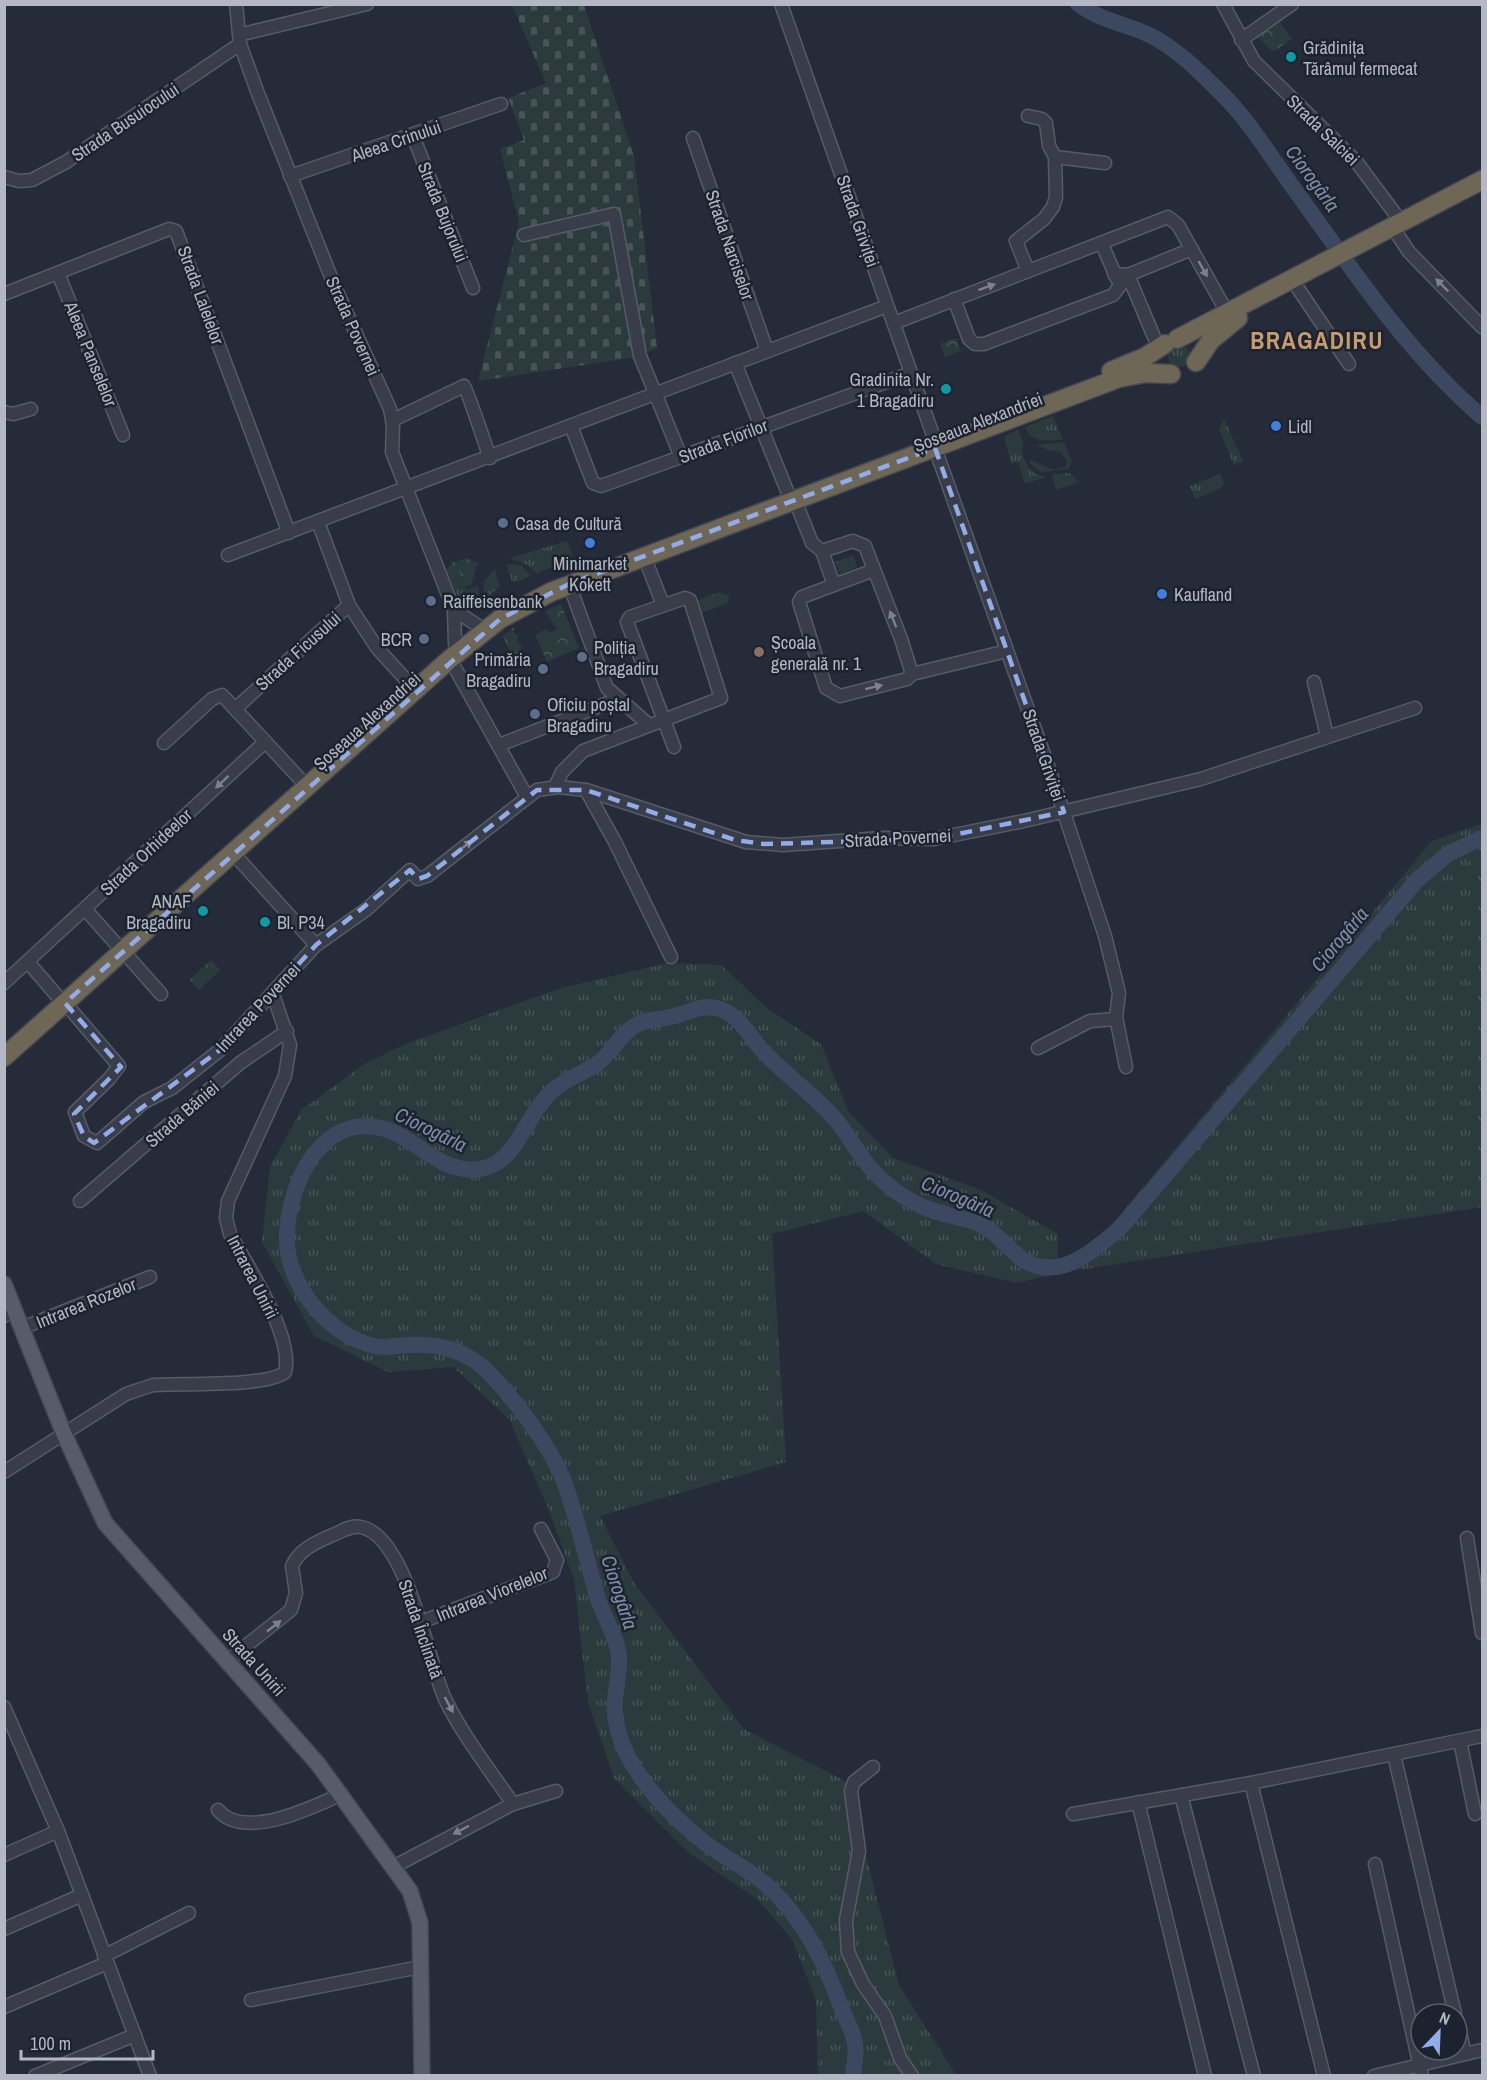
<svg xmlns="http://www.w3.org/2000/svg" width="1487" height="2080" viewBox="0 0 1487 2080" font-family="'Archivo Narrow',sans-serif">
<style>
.grass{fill:url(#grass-tufts)}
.forest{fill:url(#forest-crowns)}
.cemetery{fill:url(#cemetery-stones)}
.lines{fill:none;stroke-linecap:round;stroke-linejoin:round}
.river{stroke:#3c485f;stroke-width:16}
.minor-casing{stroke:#565b67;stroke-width:15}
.major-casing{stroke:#414752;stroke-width:18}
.highway-casing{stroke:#434854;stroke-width:21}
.minor{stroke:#383d49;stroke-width:12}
.major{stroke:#565c69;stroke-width:15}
.highway{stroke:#6e6756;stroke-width:18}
.oneway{fill:#7c818d}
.marked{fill:none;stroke:#92aceb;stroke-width:4.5;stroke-dasharray:12 8;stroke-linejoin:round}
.culture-dot{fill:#0f9aa8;stroke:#1d232e;stroke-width:2}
.shop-dot{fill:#3f7fe0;stroke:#1d232e;stroke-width:2}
.service-dot{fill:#5c6f8a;stroke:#1d232e;stroke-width:2}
.education-dot{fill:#8d6e63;stroke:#1d232e;stroke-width:2}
.labels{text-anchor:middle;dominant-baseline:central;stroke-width:5;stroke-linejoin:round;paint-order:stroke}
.poi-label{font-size:18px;fill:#b4b8c4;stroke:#1d232e;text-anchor:start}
.street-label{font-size:18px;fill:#b4b8c4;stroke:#1d232e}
.water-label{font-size:20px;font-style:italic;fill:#7f8da9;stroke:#1d232e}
.district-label{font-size:24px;font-weight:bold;letter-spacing:1.5px;fill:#c79c6c;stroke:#1d232e}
</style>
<defs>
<pattern id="grass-tufts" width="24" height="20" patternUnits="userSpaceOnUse" patternTransform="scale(1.5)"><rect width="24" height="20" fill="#2b3b3d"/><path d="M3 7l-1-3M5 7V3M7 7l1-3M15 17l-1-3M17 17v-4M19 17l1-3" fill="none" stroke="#475557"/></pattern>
<pattern id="forest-crowns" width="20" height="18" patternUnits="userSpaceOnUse" patternTransform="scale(1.5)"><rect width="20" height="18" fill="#2b3b3d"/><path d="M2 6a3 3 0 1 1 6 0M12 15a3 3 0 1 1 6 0" fill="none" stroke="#475557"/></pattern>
<pattern id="cemetery-stones" width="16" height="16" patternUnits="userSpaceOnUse" patternTransform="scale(1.5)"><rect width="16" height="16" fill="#2b3b3d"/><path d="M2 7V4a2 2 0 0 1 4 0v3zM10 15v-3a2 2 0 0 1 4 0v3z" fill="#475557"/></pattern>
</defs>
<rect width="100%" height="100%" fill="#252b38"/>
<!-- grass -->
<g class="grass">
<circle cx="1179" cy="356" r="11"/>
<path d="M1053,416L1063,440C1047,440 1032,444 1025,427Z"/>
<polygon points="1224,419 1243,461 1234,465 1219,430"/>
<path d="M1018,430L1024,445L1021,451C1027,465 1031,475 1046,477L1025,484L1018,462L1011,464L1004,436Z"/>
<polygon points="1064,442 1072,462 1069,469 1041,472 1029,463 1030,460 1054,470 1065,467 1067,461 1060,452 1051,451 1036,445"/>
<polygon points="1069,473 1079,482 1057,490 1052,478 1053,474"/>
<polygon points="1220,474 1224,483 1221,488 1195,499 1190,486"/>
<polygon points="567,541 574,560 536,573 526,564 509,558"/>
<polygon points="452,562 455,562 466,590 478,586 479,604 466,613 446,571"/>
<polygon points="511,564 522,566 531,576 516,582 512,581 506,565"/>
<polygon points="495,569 500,586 483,601 484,581"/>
<polygon points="720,592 729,596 728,603 699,614 695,601"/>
<polygon points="1482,824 1482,1207 1072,1271 1016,1283 936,1264 863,1211 772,1234 786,1462 600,1516 634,1583 744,1729 847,1782 899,1985 956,2075 818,2075 816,2000 792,1939 758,1900 689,1853 614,1778 588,1702 574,1580 548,1508 509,1419 453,1367 388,1372 314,1336 262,1242 270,1167 301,1110 366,1063 408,1043 561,988 668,963 721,965 768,1009 821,1044 848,1111 893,1158 979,1189 1058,1234 1058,1261 1073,1271 1432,841"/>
</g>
<!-- forest -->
<g class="forest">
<polygon points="1280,22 1292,39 1273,52 1257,37"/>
<polygon points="956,338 961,351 945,357 940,344"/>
<polygon points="853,555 857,567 840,574 835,562"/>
<polygon points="466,558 478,563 471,585 465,587 455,562"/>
<polygon points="561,604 579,648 547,662 535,635 546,629 549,633 557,629 545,611"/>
<polygon points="514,627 514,633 518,636 517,642 522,647 520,650 525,655 513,660 503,636"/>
<polygon points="211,960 220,970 199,990 189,980"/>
</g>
<!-- cemetery -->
<polygon class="cemetery" points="512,5 584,5 634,156 657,348 631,358 478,381 519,222 500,149 524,140 508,98 546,83"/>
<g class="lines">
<!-- river -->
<g class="river">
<path d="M1078,4C1100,20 1122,23 1145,33C1173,45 1199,71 1220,92C1248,119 1269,154 1292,186C1350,266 1406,352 1482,417"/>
<path d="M853,2076C854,2065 857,2053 855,2043C853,2032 847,2021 843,2012C826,1964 803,1916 763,1882C746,1868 725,1858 708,1845C681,1825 650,1794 633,1765C624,1751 616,1730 615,1713C613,1695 620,1676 619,1658C618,1638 603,1616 597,1596C587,1561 579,1525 567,1490C554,1450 517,1402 488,1372C466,1349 438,1343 407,1345C397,1346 385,1348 375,1346C331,1337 289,1288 287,1243C285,1195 315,1118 375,1127C409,1131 431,1165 464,1169C514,1176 520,1124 548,1095C562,1081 578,1075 594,1066C611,1056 617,1037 633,1027C646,1018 660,1020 675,1016C693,1011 706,1001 727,1012C742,1020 751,1039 764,1052C786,1076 815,1095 836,1120C850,1137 860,1158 875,1173C893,1192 916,1206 940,1213C954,1217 970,1219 983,1226C999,1234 1009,1251 1025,1261C1061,1282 1097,1248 1122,1226L1418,879L1448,854L1482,838"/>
</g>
<defs>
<g id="minor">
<polyline points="236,4 240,44 257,91 335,287 390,409 393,426 392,452 454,610 455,644"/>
<polyline points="781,4 934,438"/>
<polyline points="1223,4 1254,61 1355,160 1402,223"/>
<polyline points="247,33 367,4"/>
<polyline points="1241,40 1292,4"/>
<polyline points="413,136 473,288"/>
<polyline points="693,138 767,351"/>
<polyline points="1055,157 1105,163"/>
<polyline points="290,176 501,104"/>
<polyline points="4,177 19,181 32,180 66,162 240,44"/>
<polyline points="1397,234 1409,252 1482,327"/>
<polyline points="524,235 614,214 640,356 681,457"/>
<polyline points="1102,244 1117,279"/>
<polyline points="1028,271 1016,241 1044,219 1053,207 1056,197 1055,157 1049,146 1046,123 1042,119 1028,116"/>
<polyline points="58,273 123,435"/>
<polyline points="1114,274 1128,275 1154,337"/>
<polyline points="1297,287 1349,364"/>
<polyline points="4,294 169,229 176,231 289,533"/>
<polyline points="954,299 969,339 975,344 984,344 1113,295 1128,275 1192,249"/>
<polyline points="894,323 1168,217 1178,225 1228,314"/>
<polyline points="735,363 788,493"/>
<polyline points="4,412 13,414 31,409"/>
<path d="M393,420L464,386C467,389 486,447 490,458"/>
<polyline points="571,426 593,483 601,486 911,373"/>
<polyline points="935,448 1052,777 1105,936 1119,993 1116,1017 1126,1067"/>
<polyline points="795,500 812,543 822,551"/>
<polyline points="318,522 349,605 377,648 409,683"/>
<polyline points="822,551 853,541 865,546 901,639 912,674"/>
<polyline points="822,551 834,585"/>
<polyline points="228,555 887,306"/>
<polyline points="644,556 663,605"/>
<polyline points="874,570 802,597 799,602 826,688 840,696 907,679 912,674 1007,651"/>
<polyline points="569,584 607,688 649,725"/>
<polyline points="454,610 477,625"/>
<polyline points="450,659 527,797"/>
<polyline points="1314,682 1327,736"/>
<polyline points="235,709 349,605"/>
<polyline points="164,743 212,699 222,695 301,780"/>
<polyline points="499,745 618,699"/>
<polyline points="555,787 562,772 583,751 721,698 690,600 685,598 630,617 627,622 674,747"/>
<polyline points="586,790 615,842 671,957"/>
<polyline points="233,853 316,945"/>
<polyline points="85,909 117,945"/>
<polyline points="123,951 161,994"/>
<polyline points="28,962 58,997"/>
<polyline points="4,983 265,742"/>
<polyline points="65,1003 119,1066 109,1079 75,1112 84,1136 97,1143 144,1102 172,1088 220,1050 316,945 367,909 410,870 418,879 427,876 537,790 558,787 586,790 746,842 783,845 882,838 934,839 1024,821 1201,779 1415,708"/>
<polyline points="1038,1048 1090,1021 1116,1019"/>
<polyline points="80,1201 240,1063 287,1031"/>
<polyline points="4,1316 14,1308"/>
<polyline points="22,1328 150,1277"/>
<path d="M4,1472L126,1394L153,1385C178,1383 270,1387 285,1372C294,1336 247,1265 230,1234L226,1218L228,1201L285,1076L290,1045L273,994"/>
<polyline points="1467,1538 1482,1633"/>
<polyline points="421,1622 553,1572 557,1560 541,1529"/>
<path d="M227,1661L291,1610L296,1593L292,1566C300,1548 319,1541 335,1534C344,1530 352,1525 361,1527C407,1536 428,1662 445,1699C463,1736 490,1770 513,1804"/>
<polyline points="4,1707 58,1831 150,2076"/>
<polyline points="1460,1741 1475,1814"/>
<polyline points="1394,1755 1455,2014"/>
<polyline points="873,1767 854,1782 851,1791 859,1851 846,1920 848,1952 863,1984 885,2016 900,2058 912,2076"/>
<polyline points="1251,1783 1324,2076"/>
<polyline points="1181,1795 1254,2076"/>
<polyline points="1138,1802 1205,2076"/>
<path d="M218,1810C244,1841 311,1808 342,1794"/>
<polyline points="1073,1814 1251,1783 1482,1736"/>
<polyline points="4,1855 58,1831"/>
<polyline points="1375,1864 1422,2076"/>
<polyline points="393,1867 513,1804 556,1791"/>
<polyline points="4,1929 82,1895"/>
<polyline points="104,1956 189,1913"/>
<polyline points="251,2000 420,1967"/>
<polyline points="4,2007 107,1963"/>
<polyline points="1457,2020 1465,2054"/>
<polyline points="35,2076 135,2035"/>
<polyline points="1374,2076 1482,2050"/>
</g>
<polyline id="major" points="4,1284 64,1434 105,1523 318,1764 410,1891 420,1923 422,2076"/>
<g id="highway">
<polyline points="1177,339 1482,180"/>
<polyline points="1196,362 1211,340 1238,318"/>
<polyline points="1111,371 1145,357 1165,344"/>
<polyline points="4,1057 450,659 500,619 551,592 1119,378 1146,373 1171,374"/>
</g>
</defs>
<!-- minor casing -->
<use href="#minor" class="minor-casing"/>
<!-- major casing -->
<use href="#major" class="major-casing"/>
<!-- highway casing -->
<use href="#highway" class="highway-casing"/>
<!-- minor -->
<use href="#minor" class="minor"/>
<!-- major -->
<use href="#major" class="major"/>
<!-- highway -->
<use href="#highway" class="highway"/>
</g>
<!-- one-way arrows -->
<defs><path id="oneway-solid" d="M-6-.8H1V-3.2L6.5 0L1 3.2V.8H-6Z" transform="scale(1.5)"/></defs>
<g class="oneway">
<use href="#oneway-solid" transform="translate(1203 269) rotate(61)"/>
<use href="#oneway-solid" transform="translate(1442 285) rotate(-134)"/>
<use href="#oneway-solid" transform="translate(987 287) rotate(-20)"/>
<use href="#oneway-solid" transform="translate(893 619) rotate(-111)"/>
<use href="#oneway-solid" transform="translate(874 687) rotate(-14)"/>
<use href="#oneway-solid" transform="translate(222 782) rotate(137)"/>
<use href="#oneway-solid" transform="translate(465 846) rotate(-39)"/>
<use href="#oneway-solid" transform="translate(274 1626) rotate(-38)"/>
<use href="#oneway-solid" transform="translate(449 1705) rotate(62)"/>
<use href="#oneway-solid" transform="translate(461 1830) rotate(152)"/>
</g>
<!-- marked area -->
<path class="marked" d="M935,448L1064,812L934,839L764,844L735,840L586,790H537L427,876L418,879L410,870L316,945L220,1050L94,1143L84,1136L74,1114L121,1067L65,1003L500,619L569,584Z"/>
<!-- markers -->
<g class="culture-dot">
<circle cx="1291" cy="57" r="6"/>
<circle cx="946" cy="389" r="6"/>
<circle cx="203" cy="911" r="6"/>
<circle cx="265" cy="922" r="6"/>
</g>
<g class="shop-dot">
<circle cx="1276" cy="426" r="6"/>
<circle cx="590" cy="543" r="6"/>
<circle cx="1162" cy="594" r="6"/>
</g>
<g class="service-dot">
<circle cx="503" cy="523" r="6"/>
<circle cx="431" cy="601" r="6"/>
<circle cx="424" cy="639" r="6"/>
<circle cx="582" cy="657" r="6"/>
<circle cx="543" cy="669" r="6"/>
<circle cx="535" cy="714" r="6"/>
</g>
<circle class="education-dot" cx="759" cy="652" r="6"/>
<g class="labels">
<!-- poi labels -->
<g class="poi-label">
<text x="1303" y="47">Grădinița<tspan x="1303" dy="21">Tărâmul fermecat</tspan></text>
<text x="934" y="379" text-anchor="end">Gradinita Nr.<tspan x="934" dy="21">1 Bragadiru</tspan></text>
<text x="1288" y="426">Lidl</text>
<text x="515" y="523">Casa de Cultură</text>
<text x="590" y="563" text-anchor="middle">Minimarket<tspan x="590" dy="21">Kokett</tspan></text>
<text x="1174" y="594">Kaufland</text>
<text x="443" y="601">Raiffeisenbank</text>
<text x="412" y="639" text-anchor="end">BCR</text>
<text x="771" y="642">Școala<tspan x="771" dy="21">generală nr. 1</tspan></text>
<text x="594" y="647">Poliția<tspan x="594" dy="21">Bragadiru</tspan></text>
<text x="531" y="659" text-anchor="end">Primăria<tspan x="531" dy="21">Bragadiru</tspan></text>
<text x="547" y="704">Oficiu poștal<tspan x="547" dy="21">Bragadiru</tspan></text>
<text x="191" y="901" text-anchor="end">ANAF<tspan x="191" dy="21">Bragadiru</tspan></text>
<text x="277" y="922">Bl. P34</text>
</g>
<!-- street labels -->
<g class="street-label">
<text transform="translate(125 122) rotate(-34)">Strada Busuiocului</text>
<text transform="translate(1323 130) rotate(44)">Strada Salciei</text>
<text transform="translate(396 141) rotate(-19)">Aleea Crinului</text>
<text transform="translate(443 212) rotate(68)">Strada Bujorului</text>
<text transform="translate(858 221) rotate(71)">Strada Griviței</text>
<text transform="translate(730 245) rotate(71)">Strada Narciselor</text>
<text transform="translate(201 295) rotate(70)">Strada Lalelelor</text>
<text transform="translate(353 326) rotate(66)">Strada Povernei</text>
<text transform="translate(91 354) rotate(68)">Aleea Panselelor</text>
<text transform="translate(978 422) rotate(-21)">Șoseaua Alexandriei</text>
<text transform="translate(723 441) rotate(-21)">Strada Florilor</text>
<text transform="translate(298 651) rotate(-42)">Strada Ficusului</text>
<text transform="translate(367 721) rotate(-42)">Șoseaua Alexandriei</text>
<text transform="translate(1044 755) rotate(71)">Strada Griviței</text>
<text transform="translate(898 838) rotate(-3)">Strada Povernei</text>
<text transform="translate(146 852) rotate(-43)">Strada Orhideelor</text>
<text transform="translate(258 1007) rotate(-47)">Intrarea Povernei</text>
<text transform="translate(182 1114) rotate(-41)">Strada Băniei</text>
<text transform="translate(253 1277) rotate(63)">Intrarea Unirii</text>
<text transform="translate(86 1303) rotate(-22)">Intrarea Rozelor</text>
<text transform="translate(492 1594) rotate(-22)">Intrarea Viorelelor</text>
<text transform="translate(421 1629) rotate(71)">Strada Înclinată</text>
<text transform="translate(254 1662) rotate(48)">Strada Unirii</text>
</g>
<!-- water labels -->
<g class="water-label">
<text transform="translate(1313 178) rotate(54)">Ciorogârla</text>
<text transform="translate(1339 939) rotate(-50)">Ciorogârla</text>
<text transform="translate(431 1129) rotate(26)">Ciorogârla</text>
<text transform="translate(958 1196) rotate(23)">Ciorogârla</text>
<text transform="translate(620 1592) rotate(72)">Ciorogârla</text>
</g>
<!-- district labels -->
<g class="district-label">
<text x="1317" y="340">BRAGADIRU</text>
</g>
</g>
<!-- border -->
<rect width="1487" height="2080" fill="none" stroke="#b4b8c4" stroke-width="12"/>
<!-- north arrow -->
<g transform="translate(1439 2032) rotate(23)"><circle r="28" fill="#1d232e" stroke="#595f6a" stroke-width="1.5"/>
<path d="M0-4.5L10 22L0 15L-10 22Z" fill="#92aceb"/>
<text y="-9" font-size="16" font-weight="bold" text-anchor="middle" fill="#b4b8c4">N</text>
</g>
<!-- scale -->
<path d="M21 2050v9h132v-9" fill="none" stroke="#b4b8c4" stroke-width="3"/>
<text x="30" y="2050" font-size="18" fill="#b4b8c4" stroke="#1d232e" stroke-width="4.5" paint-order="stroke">100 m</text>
</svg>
